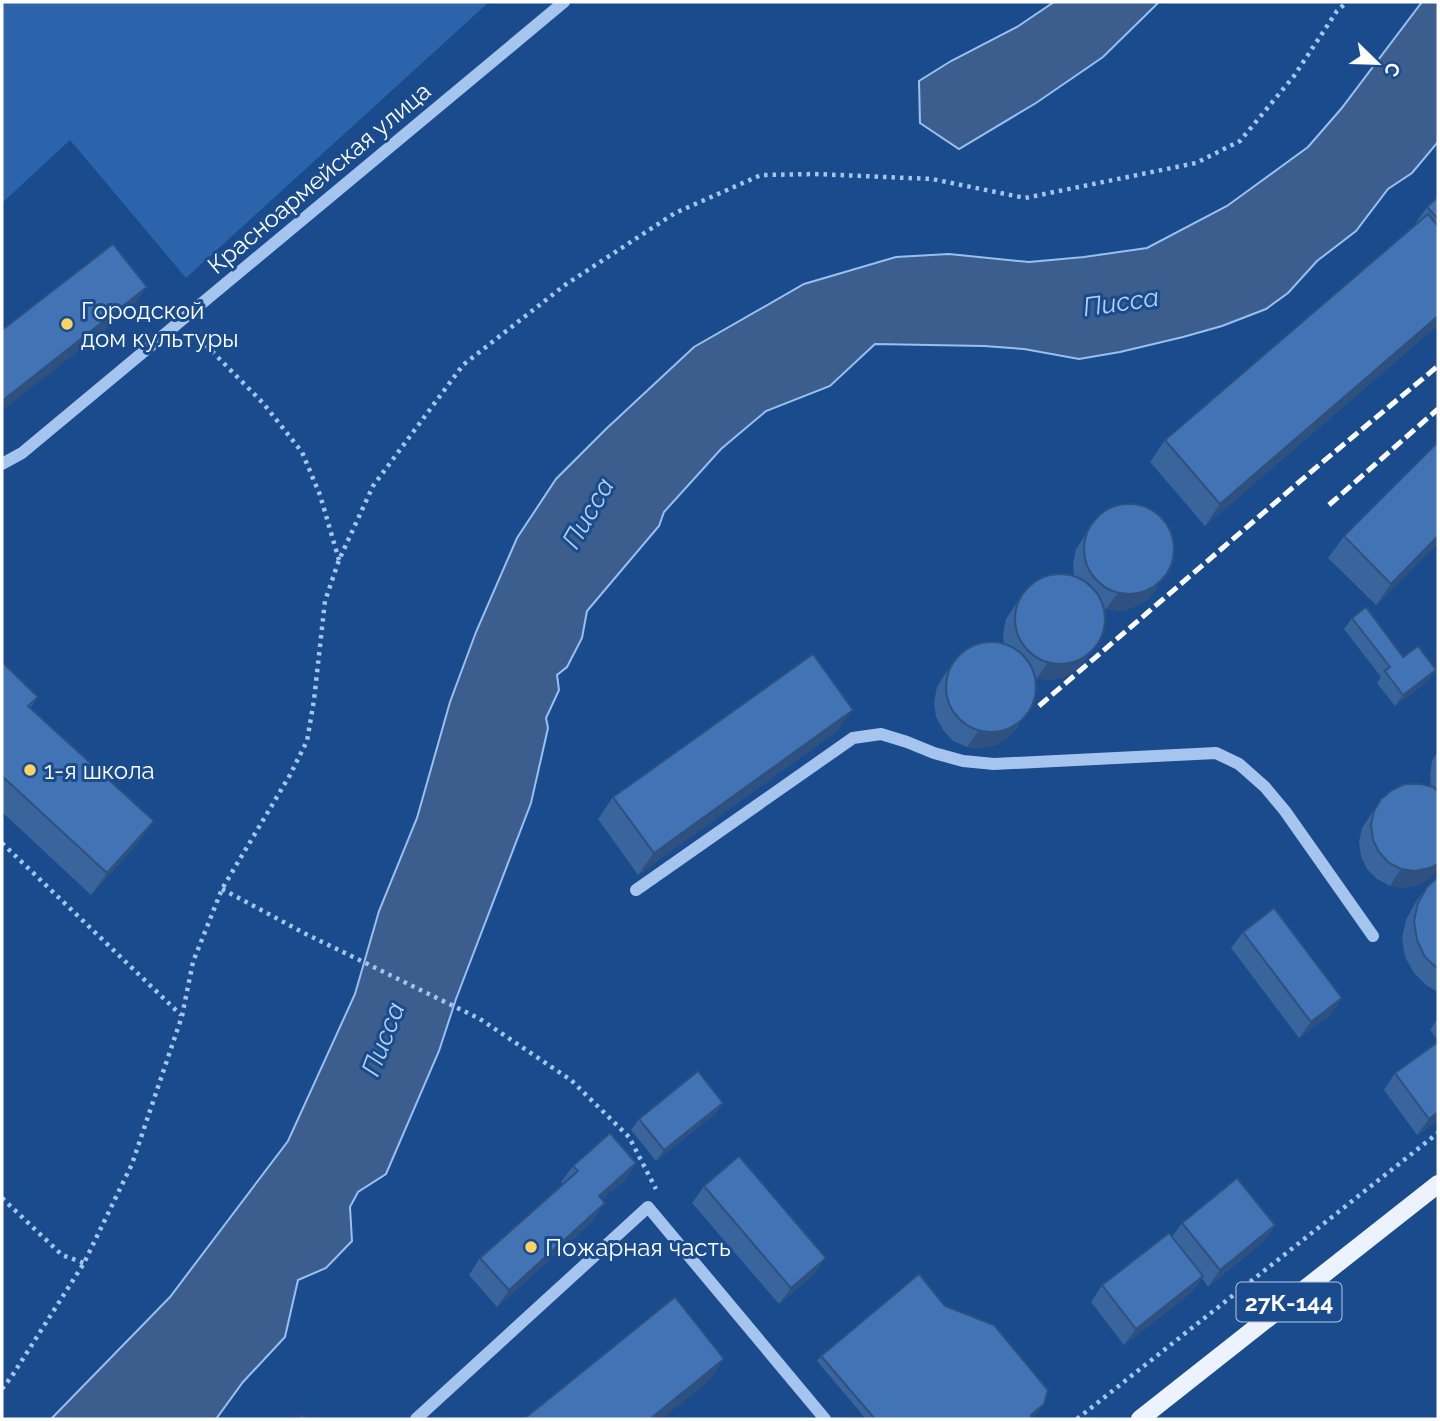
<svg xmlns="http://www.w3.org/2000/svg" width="1440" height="1421" viewBox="0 0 1440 1421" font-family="Raleway,sans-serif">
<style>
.green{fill:#2c64ab}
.water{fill:#3b5e8e;stroke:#98c0f0;stroke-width:2}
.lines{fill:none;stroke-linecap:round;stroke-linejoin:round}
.path{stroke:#a5c5ee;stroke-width:4.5;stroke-dasharray:3.5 5;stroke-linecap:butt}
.minor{stroke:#a5c5ee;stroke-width:12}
.major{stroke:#ecf3ff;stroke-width:18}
.rail{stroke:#fff;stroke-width:5;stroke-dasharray:12 5;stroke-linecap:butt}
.wall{fill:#39649c}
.shaded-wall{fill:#2e517f}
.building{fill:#4274b5;stroke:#2e517f;stroke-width:2}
.poi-dot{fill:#ffd362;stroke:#194b8d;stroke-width:2.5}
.labels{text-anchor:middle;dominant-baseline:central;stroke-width:6;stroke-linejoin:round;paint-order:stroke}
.shield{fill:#194b8d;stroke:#bac9dd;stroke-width:2}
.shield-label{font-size:23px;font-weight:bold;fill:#fff}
.street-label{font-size:24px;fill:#fff;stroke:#194b8d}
.poi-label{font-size:24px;fill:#fff;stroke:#194b8d;text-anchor:start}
.water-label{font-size:26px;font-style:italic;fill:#b1d0f5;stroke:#194b8d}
</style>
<rect width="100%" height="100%" fill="#194b8d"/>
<!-- green -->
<polygon class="green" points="2,2 489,2 186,278 70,140 2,203"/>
<!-- water -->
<g class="water">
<polygon points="1054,2 1159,2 1103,57 1036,103 959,149 920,123 919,81 951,61 1017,27"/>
<polygon points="1422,2 1438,2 1438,142 1412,173 1388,189 1356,231 1317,261 1288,293 1266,309 1222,326 1183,337 1120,352 1079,359 1024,349 984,346 875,344 830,386 766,411 721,449 664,512 659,526 587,611 582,638 567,667 557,675 559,690 546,718 548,728 531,803 456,999 439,1051 386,1174 358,1192 350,1207 352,1241 326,1268 298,1280 285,1337 243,1382 216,1419 51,1419 170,1297 288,1141 355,994 379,911 417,818 450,702 476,632 517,538 556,479 606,429 694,347 804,284 896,257 949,254 1029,262 1084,257 1147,248 1227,206 1308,147 1341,109"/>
</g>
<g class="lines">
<!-- path -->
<g class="path">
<polyline points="194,333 263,403 302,452 320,495 339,560"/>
<polyline points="2,843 181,1015"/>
<polyline points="222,889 304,933 480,1019 571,1080 629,1137 656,1189"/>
<polyline points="2,1198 62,1255 84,1263"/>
<polyline points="2,1389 12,1376 84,1263 132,1164 182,1016 193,962 222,889 290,775 307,741 314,700 325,601 339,560 373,486 463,365 565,285 675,213 761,175 815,174 932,179 1025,198 1196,163 1240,141 1294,76 1337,11 1347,2"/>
<polyline points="1077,1419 1438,1133"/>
</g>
<!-- minor -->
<g class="minor">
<polyline points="2,464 22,453 564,2"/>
<polyline points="636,890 853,738 881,734 907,742 934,753 963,761 994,764 1216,753 1239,764 1265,787 1285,811 1373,936"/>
<polyline points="416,1419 648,1207 825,1419"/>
</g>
<!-- major -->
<polyline class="major" points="1140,1419 1438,1184"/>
<!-- rail -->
<g class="rail">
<polyline points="1329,505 1438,409"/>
<polyline points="1039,706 1319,465 1438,366"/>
</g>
</g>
<!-- wall -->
<g class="wall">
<polygon points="1438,196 1438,325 1205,526 1150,462 1165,440 1416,225 1415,224 1427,207"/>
<polygon points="1438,442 1438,543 1376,605 1328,558 1344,536"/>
<polygon points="1095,520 1157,588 1148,599 1135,607 1121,611 1106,609 1103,608 1099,641 1087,657 1078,668 1065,677 1051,680 1034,678 1018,726 1009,737 997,745 982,748 967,747 953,741 943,730 936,717 934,702 937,687 945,674 957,658 1004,645 1003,634 1006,619 1026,589 1074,577 1073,564 1076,549"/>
<polygon points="1352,618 1403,657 1436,670 1428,681 1395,706 1377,683 1381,677 1344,629"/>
<polygon points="2,662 38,697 30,708 154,821 138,843 91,895 2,812"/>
<polygon points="837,731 638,875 598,819 613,797"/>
<polygon points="1438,751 1438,869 1430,878 1418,885 1404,888 1390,886 1377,879 1367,869 1361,856 1359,842 1362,828 1381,799 1431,787 1430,775 1432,761"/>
<polygon points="1438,877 1438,992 1427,986 1414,973 1405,957 1402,938 1406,920 1415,903 1427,887"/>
<polygon points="1243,932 1342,998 1331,1014 1299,1038 1231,948"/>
<polygon points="1438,1018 1438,1040 1430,1030"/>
<polygon points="1395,1073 1438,1120 1417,1135 1384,1090"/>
<polygon points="723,1103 715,1114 656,1161 631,1130 639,1119"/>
<polygon points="636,1163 625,1180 602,1199 594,1220 497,1307 469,1275 480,1258 563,1184 561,1182 573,1166"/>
<polygon points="704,1186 814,1274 779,1304 692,1203"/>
<polygon points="1182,1223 1275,1225 1263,1242 1208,1287 1202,1278 1191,1293 1124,1345 1091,1302 1102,1285 1172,1237"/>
<polygon points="945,1306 1040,1410 1031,1418 1031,1419 866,1419 817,1361 821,1356"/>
</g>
<!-- shaded-wall -->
<g class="shaded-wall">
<polygon points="147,287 132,309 2,411 2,401"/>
<polygon points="1438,316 1438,325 1205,526 1220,504"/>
<polygon points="1438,536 1438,543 1376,605 1391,584"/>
<polygon points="1169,571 1148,599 1135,607 1121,611 1106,609 1118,593"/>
<polygon points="1099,641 1078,668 1065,677 1051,680 1036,679 1048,662"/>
<polygon points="1436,670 1428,681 1395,706 1403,695"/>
<polygon points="1030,709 1009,737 997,745 982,748 967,747 979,730"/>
<polygon points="853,710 837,731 638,875 654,853"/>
<polygon points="154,821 138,843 91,895 107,873"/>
<polygon points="1438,864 1438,869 1430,878 1418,885 1404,888 1390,886 1401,869"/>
<polygon points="1342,998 1331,1014 1299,1038 1311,1022"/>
<polygon points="723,1103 715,1114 656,1161 664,1150"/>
<polygon points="1438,1112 1438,1120 1417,1135 1429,1119"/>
<polygon points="636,1163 625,1180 587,1212 599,1196"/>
<polygon points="605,1203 594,1220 497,1307 509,1290"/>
<polygon points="1275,1225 1263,1242 1208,1287 1220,1270"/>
<polygon points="826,1258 814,1274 779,1304 791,1288"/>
<polygon points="1203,1276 1191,1293 1124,1345 1136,1329"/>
<polygon points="724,1359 709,1381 662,1419 650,1419"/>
<polygon points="1044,1404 1040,1410 1029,1419 1031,1415"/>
</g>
<!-- building -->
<g class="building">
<polygon points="1438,197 1438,219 1427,207"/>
<polygon points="1428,214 1438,226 1438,316 1220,504 1165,440"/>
<polygon points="113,244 147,287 2,401 2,330"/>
<polygon points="1438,442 1438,536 1391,584 1344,536"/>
<circle cx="1129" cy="549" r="45"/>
<circle cx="1060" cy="619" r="45"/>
<polygon points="1366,607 1403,657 1418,646 1436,670 1403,695 1385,671 1390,667 1352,618"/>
<circle cx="991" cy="687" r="45"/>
<polygon points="813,654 853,710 654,853 613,797"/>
<polygon points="2,662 38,697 28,706 154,821 107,873 2,776"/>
<polygon points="1405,784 1420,784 1433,787 1438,791 1438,864 1430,868 1415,871 1401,869 1389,863 1379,852 1373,840 1371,825 1374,811 1381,799 1392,790"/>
<polygon points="1438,877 1438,969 1425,957 1417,940 1414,921 1418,903 1427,887"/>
<polygon points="1274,908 1342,998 1311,1022 1243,932"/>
<polygon points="1438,1042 1438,1112 1429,1119 1395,1073"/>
<polygon points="698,1071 723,1103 664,1150 639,1119"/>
<polygon points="610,1133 636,1163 599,1196 605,1203 509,1290 480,1258 578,1171 573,1166"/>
<polygon points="739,1156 826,1258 791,1288 704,1186"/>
<polygon points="1237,1178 1275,1225 1220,1270 1182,1223"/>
<polygon points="1169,1233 1203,1276 1136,1329 1102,1285"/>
<polygon points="919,1274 945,1306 994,1325 1048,1390 1044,1404 1031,1415 1031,1419 875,1419 821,1356"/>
<polygon points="675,1297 724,1359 650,1419 524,1419"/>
<polygon points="302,1415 306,1419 297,1419"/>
</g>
<!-- markers -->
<g class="poi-dot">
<circle cx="67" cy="324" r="7"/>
<circle cx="30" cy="770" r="7"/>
<circle cx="531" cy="1247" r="7"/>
</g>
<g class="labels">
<!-- shield labels -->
<rect class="shield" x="1236.5" y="1282.5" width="105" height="39" rx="5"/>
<g class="shield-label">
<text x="1289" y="1302">27К-144</text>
</g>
<!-- street labels -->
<g class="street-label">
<text transform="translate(319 178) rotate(-40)">Красноармейская улица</text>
</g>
<!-- poi labels -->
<g class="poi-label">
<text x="81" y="310">Городской<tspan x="81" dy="28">дом культуры</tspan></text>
<text x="44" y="770">1-я школа</text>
<text x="545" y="1247">Пожарная часть</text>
</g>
<!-- water labels -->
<g class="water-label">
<text transform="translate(1121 302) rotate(-8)">Писса</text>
<text transform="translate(588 513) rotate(-60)">Писса</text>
<text transform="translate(383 1039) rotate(-69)">Писса</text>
</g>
</g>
<!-- border -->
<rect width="1440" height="1421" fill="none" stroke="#ffffff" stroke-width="7"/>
<!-- north arrow -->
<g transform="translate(1377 63) rotate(113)" stroke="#194b8d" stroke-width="5" paint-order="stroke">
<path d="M0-5L12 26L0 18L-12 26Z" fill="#ffffff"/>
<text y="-10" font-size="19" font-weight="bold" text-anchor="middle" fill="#ffffff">С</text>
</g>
</svg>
